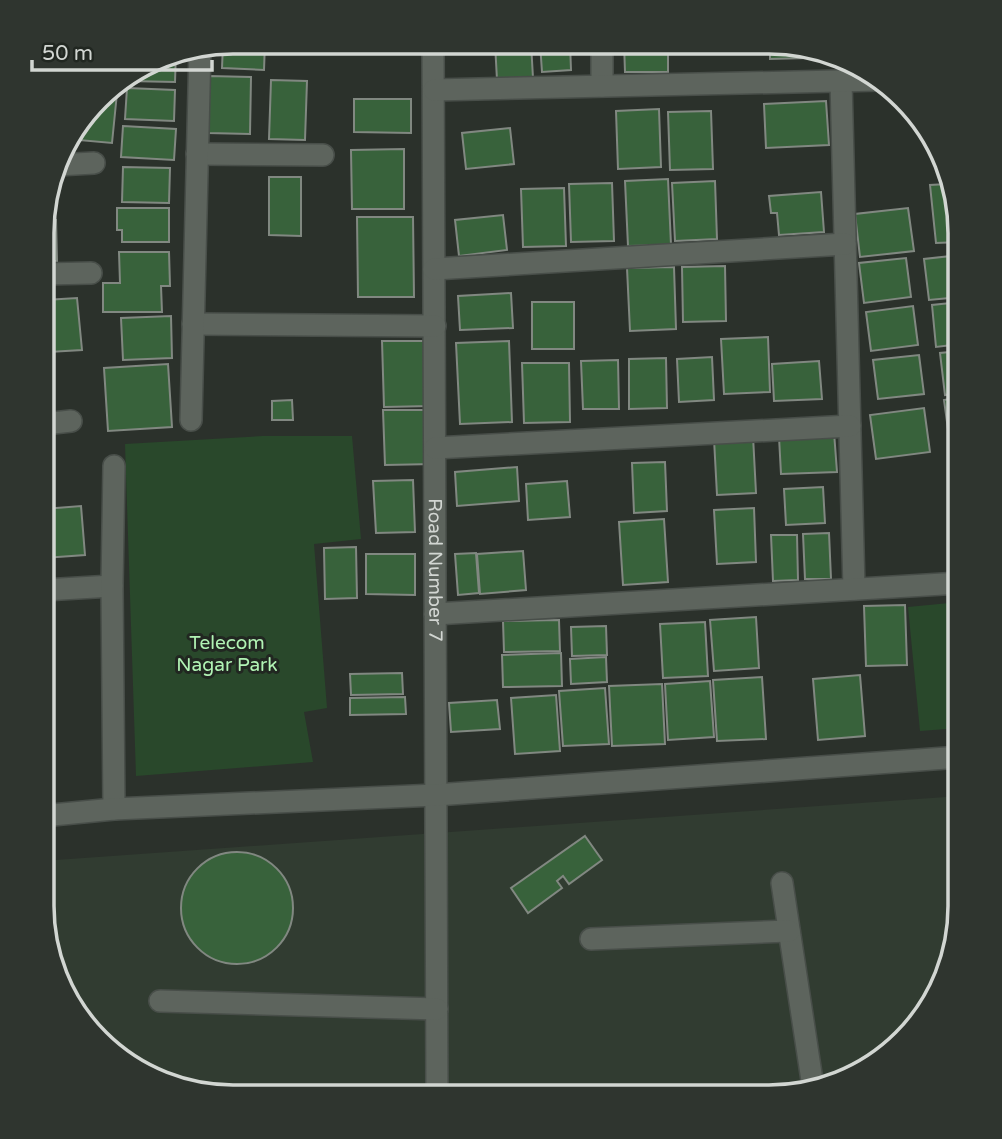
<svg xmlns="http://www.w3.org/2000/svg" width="1002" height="1139" viewBox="0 0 1002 1139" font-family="'Varela Round',sans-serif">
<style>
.built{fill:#313c31}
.green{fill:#29482b}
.building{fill:#38623b;stroke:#818881;stroke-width:2}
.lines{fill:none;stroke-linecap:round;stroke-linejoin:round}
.minor-casing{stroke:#484e49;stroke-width:24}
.minor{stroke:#5d645d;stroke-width:21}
.labels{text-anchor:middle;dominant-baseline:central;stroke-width:6;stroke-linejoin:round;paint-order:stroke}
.street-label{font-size:19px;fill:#d2d6d2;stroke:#212721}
.park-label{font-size:19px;fill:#b1f3b4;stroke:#212721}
.rim{fill:none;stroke:#d2d6d2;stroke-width:3.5}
</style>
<rect width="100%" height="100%" fill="#2b312b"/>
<!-- built -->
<polygon class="built" points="960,796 960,919 928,1012 865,1071 781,1097 220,1097 137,1071 68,1002 42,906 42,861"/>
<!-- green -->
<g class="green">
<polygon points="263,436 352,436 361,539 314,544 327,708 304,712 313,762 136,776 125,444"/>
<polygon points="960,602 960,728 920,731 908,607"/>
</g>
<!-- building -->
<g class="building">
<polygon points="233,42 265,42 264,70 222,68 223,44"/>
<polygon points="495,43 531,43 533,78 497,80"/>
<polygon points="540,43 570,43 571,70 542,72"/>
<polygon points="624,43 668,43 668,72 625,72"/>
<polygon points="770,44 794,44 807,48 807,58 770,59"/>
<polygon points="176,51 175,82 128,81 128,77"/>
<polygon points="209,76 251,77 250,134 208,133"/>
<polygon points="271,80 307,81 305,140 269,139"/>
<polygon points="118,83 112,143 67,139 107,89"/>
<polygon points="127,88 175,90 174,121 125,119"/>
<polygon points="354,99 411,99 411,133 354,132"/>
<polygon points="826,101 829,145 766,148 764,104"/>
<polygon points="659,109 661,167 618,169 616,111"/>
<polygon points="711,111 713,169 670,170 668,112"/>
<polygon points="123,126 176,129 174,160 121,157"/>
<polygon points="510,128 514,164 466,169 462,133"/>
<polygon points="936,146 944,173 938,174"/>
<polygon points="404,149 404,209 352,209 351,150"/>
<polygon points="123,167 170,168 169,203 122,202"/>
<polygon points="269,177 301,177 301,236 269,235"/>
<polygon points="668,179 671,245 628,246 625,181"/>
<polygon points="715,181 717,239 675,241 672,183"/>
<polygon points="612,183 614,241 571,242 569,184"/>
<polygon points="947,184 960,233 960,242 936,243 930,185"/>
<polygon points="49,186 49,216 45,216 46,196"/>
<polygon points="564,188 566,246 523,247 521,189"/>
<polygon points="821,192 824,232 779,235 777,213 771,213 769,196"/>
<polygon points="117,208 169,208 169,242 122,242 122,230 117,230"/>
<polygon points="908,208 914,251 860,257 855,214"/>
<polygon points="503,215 507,250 459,256 455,220"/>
<polygon points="357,217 413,217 414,297 358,297"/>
<polygon points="45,220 56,220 57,261 45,261"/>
<polygon points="119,252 169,252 170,286 161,286 162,312 103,312 103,283 120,283"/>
<polygon points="960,255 960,297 929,300 924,259"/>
<polygon points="906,258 911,297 864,303 859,263"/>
<polygon points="725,266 726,321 683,322 682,267"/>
<polygon points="674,267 676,329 630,331 627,268"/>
<polygon points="511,293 513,328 460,330 458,296"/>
<polygon points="77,298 82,350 49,352 45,300"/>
<rect x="532" y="302" width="42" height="47"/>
<polygon points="960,302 960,344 936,347 932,305"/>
<polygon points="913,306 918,345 871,351 866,312"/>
<polygon points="171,316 172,358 123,360 121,318"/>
<polygon points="768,337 770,392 724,394 721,339"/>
<polygon points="382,341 428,341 430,406 384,407"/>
<polygon points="509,341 512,422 460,424 456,343"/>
<polygon points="960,351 960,393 945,395 940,353"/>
<polygon points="919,355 924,394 878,399 873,360"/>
<polygon points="712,357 714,400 679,402 677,359"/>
<polygon points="666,358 667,408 629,409 629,359"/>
<polygon points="618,360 619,409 583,409 581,361"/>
<polygon points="819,361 822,399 774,401 772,364"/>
<polygon points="522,363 569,363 570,422 524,423"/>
<polygon points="168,364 172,427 108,431 104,368"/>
<polygon points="960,397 960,443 950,444 944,400"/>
<polygon points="292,400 293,420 272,420 272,401"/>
<polygon points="924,408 930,452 876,459 870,415"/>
<polygon points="383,410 433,410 434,464 385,465"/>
<polygon points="834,432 837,472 781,474 779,437"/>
<polygon points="753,436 756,493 717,495 714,439"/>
<polygon points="665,462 667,511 634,513 632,463"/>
<polygon points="517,467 519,501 457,506 455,472"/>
<polygon points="413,480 415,532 376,533 373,481"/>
<polygon points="567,481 570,517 528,520 526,484"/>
<polygon points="823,487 825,523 786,525 784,489"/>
<polygon points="81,506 85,555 44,558 44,509"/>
<polygon points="754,508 756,562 717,564 714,510"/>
<polygon points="664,519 668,582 623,585 619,522"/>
<polygon points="829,533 831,579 805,579 803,534"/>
<polygon points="771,535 797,535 798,580 773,581"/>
<polygon points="356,547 357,598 325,599 324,548"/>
<polygon points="523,551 526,590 480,594 477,554"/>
<polygon points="476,553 479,593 458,595 455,554"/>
<polygon points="366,554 415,554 415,595 366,594"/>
<polygon points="905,605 907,665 866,666 864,606"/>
<polygon points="756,617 759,668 714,671 710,620"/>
<polygon points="559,620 560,651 504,652 503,621"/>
<polygon points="705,622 708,676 663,678 660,624"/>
<polygon points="606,626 607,655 572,656 571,627"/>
<polygon points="561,653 562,686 503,687 502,655"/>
<polygon points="606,657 607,682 571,684 570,659"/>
<polygon points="402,673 403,694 351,695 350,674"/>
<polygon points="860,675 865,736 818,740 813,679"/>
<polygon points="762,677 766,739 717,741 713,680"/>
<polygon points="710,681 714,737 668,740 665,684"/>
<polygon points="662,684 665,744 612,746 609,686"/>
<polygon points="605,688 609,744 563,746 559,691"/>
<polygon points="556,695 560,751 515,754 511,698"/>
<polygon points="405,697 406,714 350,715 350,698"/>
<polygon points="497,700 500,729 451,732 449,703"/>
<polygon points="585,836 602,860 569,884 563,876 557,881 562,888 528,913 511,888"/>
<circle cx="237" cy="908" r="56"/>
</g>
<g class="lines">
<defs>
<g id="minor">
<path id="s1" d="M433,43L437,1097"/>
<polyline points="841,81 854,589"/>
<polyline points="602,86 602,43"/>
<polyline points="434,90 880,80"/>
<polyline points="197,154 323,155"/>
<polyline points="57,165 94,163"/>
<polyline points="434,269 845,244"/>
<polyline points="45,274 91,273"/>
<polyline points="193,324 435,326"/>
<polyline points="191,420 200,48"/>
<polyline points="44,424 71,421"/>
<polyline points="435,448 850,426"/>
<polyline points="44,590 112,586"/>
<polyline points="435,614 960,583"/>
<polyline points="114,809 112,586 114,466"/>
<polyline points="42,816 114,809 436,795 960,757"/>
<polyline points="782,883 813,1087"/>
<polyline points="591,939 789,931"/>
<polyline points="160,1001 437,1009"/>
</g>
</defs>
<!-- minor casing -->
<use href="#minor" class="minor-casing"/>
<!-- minor -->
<use href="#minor" class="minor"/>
</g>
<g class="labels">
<!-- street labels -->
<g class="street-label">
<text stroke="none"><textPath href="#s1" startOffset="527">Road Number 7</textPath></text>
</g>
<!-- park labels -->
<g class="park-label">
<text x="227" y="643">Telecom<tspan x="227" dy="22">Nagar Park</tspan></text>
</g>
</g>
<!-- crop -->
<path d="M0 0H1002V1139H0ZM233 54H769A179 179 0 0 1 948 233V906A179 179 0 0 1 769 1085H233A179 179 0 0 1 54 906V233A179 179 0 0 1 233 54Z" fill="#2f352f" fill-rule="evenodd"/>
<path class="rim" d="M233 54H769A179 179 0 0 1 948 233V906A179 179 0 0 1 769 1085H233A179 179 0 0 1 54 906V233A179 179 0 0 1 233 54Z"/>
<!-- scale -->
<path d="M32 60v10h180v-10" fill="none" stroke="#d2d6d2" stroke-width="3.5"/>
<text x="42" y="60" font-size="21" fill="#d2d6d2" stroke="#212721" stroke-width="5" paint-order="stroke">50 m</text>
</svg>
